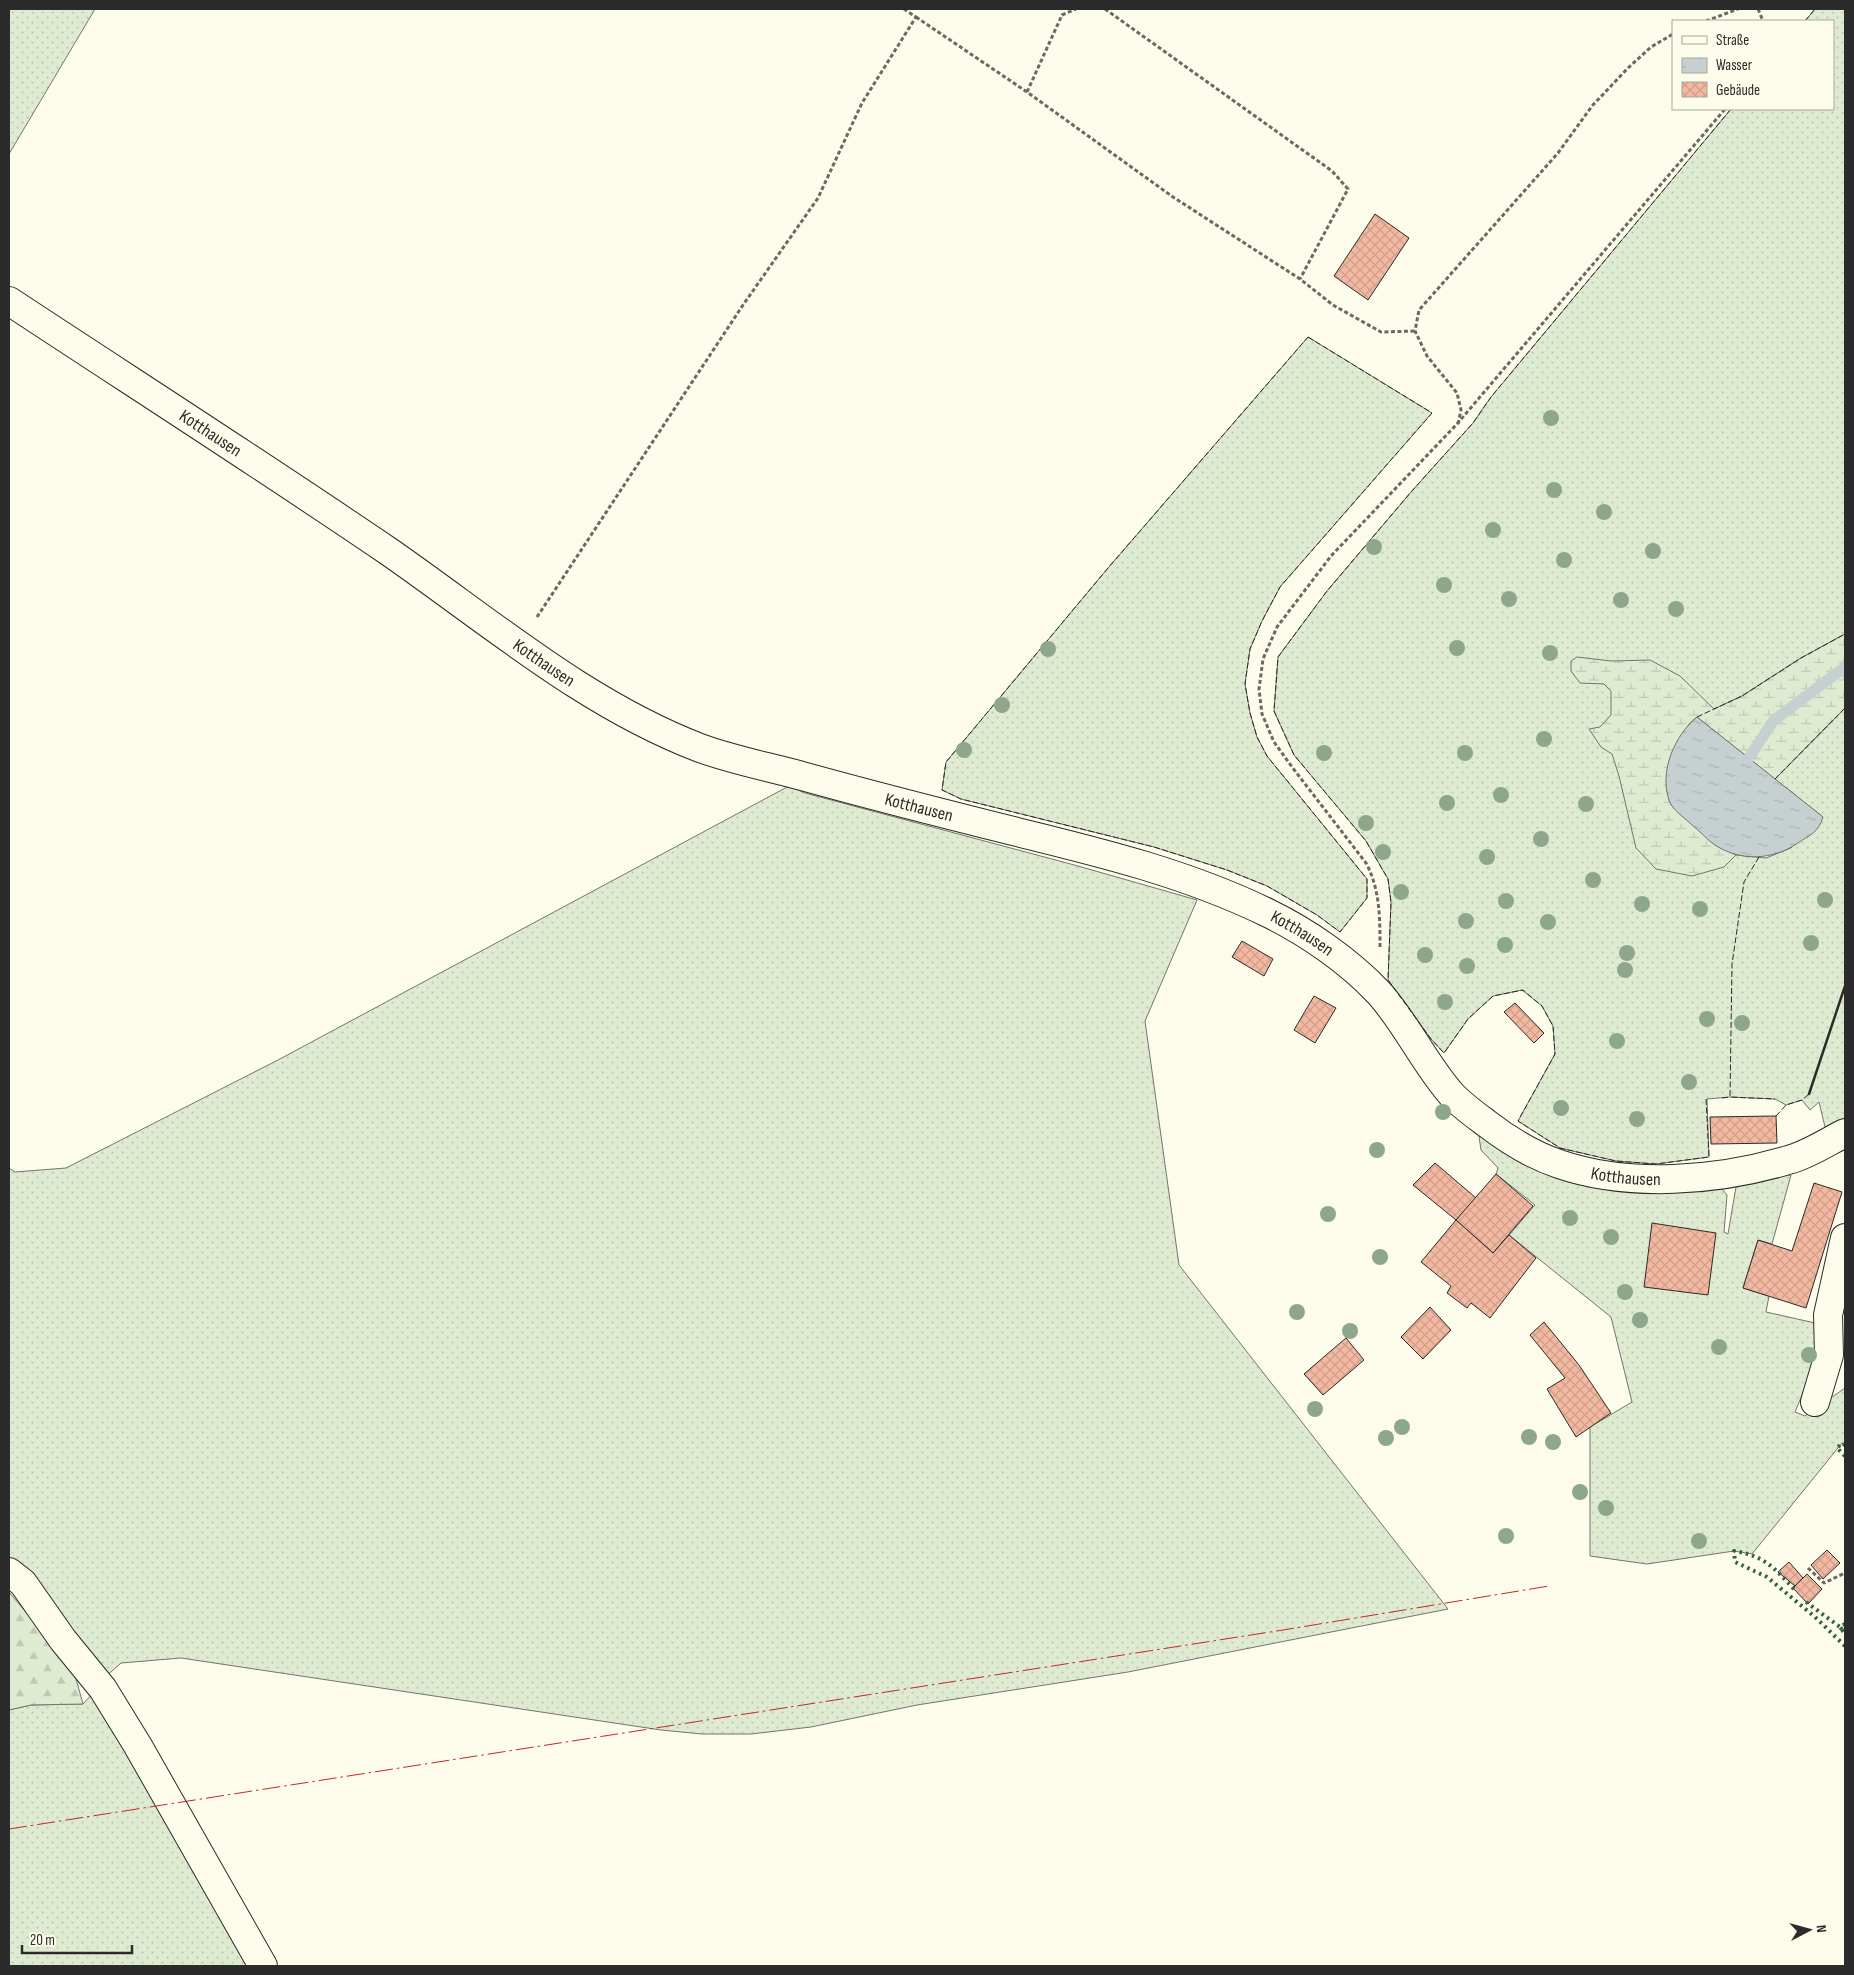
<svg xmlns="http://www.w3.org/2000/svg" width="1854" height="1975" viewBox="0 0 1854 1975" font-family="'Sofia Sans Condensed',sans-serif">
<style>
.grass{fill:url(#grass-dots);stroke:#74746e}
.forest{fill:url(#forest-firs);stroke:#74746e}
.wetland{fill:url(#wetland-marsh);stroke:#74746e}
.water{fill:url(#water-ripples);stroke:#74746e}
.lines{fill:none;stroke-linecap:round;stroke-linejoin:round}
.stream{stroke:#c7d0d0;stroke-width:11}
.building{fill:url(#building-cross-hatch);stroke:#2b2b2b}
.minor-casing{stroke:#2b2b2b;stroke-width:30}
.path{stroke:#6a6964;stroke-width:3;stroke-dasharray:4 2.5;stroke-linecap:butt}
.minor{stroke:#fdfbea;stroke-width:28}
.hedge{stroke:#34623c;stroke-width:4;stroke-dasharray:2.5 4;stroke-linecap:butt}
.fence{stroke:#2b2b2b;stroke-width:1;stroke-dasharray:6 2.5;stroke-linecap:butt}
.wall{stroke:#2b2b2b;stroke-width:2.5}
.power{stroke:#c62828;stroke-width:1;stroke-dasharray:18 4 2.5 4;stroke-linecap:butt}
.tree{fill:#8ea78a}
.labels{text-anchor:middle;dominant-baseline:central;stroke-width:4;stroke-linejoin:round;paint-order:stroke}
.street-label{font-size:18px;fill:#2b2b2b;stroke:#fdfbea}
</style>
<defs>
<pattern id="grass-dots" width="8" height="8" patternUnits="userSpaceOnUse" patternTransform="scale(1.25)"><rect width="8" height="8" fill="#deebd1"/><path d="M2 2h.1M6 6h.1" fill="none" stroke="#bfcab4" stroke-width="1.8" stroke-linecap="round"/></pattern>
<pattern id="forest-firs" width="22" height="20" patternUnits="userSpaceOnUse" patternTransform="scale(1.25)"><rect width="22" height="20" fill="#deebd1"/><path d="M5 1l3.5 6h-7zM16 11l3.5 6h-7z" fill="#bfcab4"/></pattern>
<pattern id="wetland-marsh" width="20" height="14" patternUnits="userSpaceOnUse" patternTransform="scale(1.25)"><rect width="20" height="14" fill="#deebd1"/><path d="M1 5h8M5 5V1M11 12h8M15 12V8" fill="none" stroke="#bfcab4"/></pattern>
<pattern id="water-ripples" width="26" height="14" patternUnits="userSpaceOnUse" patternTransform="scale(1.25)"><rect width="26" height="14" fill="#c7d0d0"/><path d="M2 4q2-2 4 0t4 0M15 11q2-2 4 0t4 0" fill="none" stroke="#abb3b3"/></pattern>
<pattern id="building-cross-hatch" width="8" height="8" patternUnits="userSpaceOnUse" patternTransform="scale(1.25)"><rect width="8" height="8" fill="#f2b8a0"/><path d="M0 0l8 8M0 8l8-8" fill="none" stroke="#d09e8a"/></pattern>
</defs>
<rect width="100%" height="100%" fill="#fdfbea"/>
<!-- grass -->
<g class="grass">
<polygon points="9,9 95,9 9,154"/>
<polygon points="1815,9 1845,9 1845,634 1801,658 1742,696 1697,717 1736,855 1766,858 1791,848 1823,817 1775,779 1845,708 1845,1118 1825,1127 1819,1102 1810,1110 1802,1100 1786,1105 1775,1099 1730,1097 1707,1099 1709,1157 1656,1164 1616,1161 1560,1148 1518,1121 1555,1054 1553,1026 1542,1006 1522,990 1493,996 1468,1019 1444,1053 1431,1039 1388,980 1391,902 1388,879 1366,841 1294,755 1274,711 1278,657 1327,591 1411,492 1473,423 1491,397 1731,109 1833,109 1833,21 1805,21"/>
<polygon points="1308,337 1432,413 1280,587 1262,621 1250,649 1245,684 1250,713 1257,737 1267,756 1367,879 1367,898 1340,932 1317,915 1267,886 1227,870 1154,847 961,799 942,790 946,762 1108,568"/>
<polygon points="789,786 805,793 1078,866 1197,900 1145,1021 1179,1265 1448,1609 1128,1672 917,1705 811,1727 751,1734 702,1734 661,1730 181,1658 121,1663 103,1679 9,1568 9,1168 15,1172 66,1168 278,1060"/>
<polygon points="1478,1130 1502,1144 1717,1183 1727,1195 1724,1232 1728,1234 1737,1181 1791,1175 1772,1244 1758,1240 1743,1288 1769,1296 1766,1312 1815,1323 1817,1359 1795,1412 1805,1416 1845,1388 1845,1445 1842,1443 1752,1554 1734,1551 1647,1564 1590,1556 1590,1427 1632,1402 1611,1317 1509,1235 1535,1205 1496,1174 1498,1168 1481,1150"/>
<polygon points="95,1691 255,1966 9,1966 9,1710 31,1705 83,1704"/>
</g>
<!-- forest -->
<polygon class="forest" points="9,1592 73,1668 83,1704 31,1705 9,1710"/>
<!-- wetland -->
<polygon class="wetland" points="1845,634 1845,708 1775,779 1697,717 1689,724 1669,763 1667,790 1671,805 1715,845 1736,855 1724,867 1692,876 1656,869 1636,848 1619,776 1612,754 1601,747 1589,729 1600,727 1611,715 1611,691 1604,684 1580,683 1571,671 1571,661 1577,657 1611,661 1650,660 1680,676 1714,709 1742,696 1801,658"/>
<!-- water -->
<path class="water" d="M1697,717L1823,817C1818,833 1811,834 1798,843C1773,860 1741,862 1715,845C1707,840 1700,831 1692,825C1684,817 1672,810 1669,800C1659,771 1675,735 1697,717Z"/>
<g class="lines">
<!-- stream -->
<polyline class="stream" points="1749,758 1773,721 1845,667"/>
</g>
<!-- building -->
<g class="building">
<polygon points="1375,214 1409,238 1368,300 1334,276"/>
<polygon points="1242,941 1273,959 1264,976 1232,957"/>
<polygon points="1314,996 1336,1008 1315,1043 1294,1030"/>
<polygon points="1515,1003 1544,1033 1534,1043 1504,1012"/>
<polygon points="1776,1116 1777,1143 1711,1144 1710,1117"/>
<polygon points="1435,1163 1476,1198 1456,1220 1413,1185"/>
<polygon points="1496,1174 1533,1206 1493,1253 1456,1220"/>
<polygon points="1814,1183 1842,1192 1806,1308 1743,1288 1758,1240 1792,1251"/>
<polygon points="1456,1220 1493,1253 1509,1235 1536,1258 1490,1318 1471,1303 1467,1308 1447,1293 1451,1286 1421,1262"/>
<polygon points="1652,1223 1716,1233 1708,1295 1644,1287"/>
<polygon points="1430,1307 1451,1330 1423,1359 1401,1337"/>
<polygon points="1544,1322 1579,1365 1611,1413 1576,1437 1547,1389 1565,1378 1530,1335"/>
<polygon points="1346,1338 1364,1360 1323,1395 1304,1374"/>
<polygon points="1827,1550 1840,1563 1823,1579 1811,1565"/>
<polygon points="1789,1562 1803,1578 1795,1586 1778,1572"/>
<polygon points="1807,1574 1822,1589 1808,1604 1793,1588"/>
</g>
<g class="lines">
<defs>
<g id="minor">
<path id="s1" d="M9,301C135,384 263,466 388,551C489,621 585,704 700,748C733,760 769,767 802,776C874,796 945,814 1017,832C1103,853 1188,874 1268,913C1307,932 1349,961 1379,993C1407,1024 1425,1065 1453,1096C1463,1106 1475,1115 1486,1123C1508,1140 1532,1155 1559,1164C1629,1188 1718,1181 1788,1160C1808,1155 1827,1142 1845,1133"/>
<polyline points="1815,1402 1829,1355 1828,1315 1845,1238"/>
<polyline points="9,1572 23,1583 63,1640 103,1689 138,1746 263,1966"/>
</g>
</defs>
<!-- minor casing -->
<use href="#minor" class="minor-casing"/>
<!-- path -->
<g class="path">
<polyline points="1105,9 1332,171 1348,189 1300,279"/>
<polyline points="1758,9 1763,21"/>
<polyline points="916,17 1027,92 1173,197 1300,279 1333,305 1381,332 1415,331"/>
<polyline points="1706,21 1738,9"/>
<polyline points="1027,92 1062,15 1076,9"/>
<polyline points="1458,424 1461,410 1457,393 1427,356 1415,331 1419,310 1558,153 1592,106 1628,68 1651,47 1673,34"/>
<polyline points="537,617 743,305 818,198 862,103 916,17 904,9"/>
<path d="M1380,947C1380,918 1380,889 1366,863L1292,767L1274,742L1262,714L1259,689L1263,659L1277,627L1331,556L1457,424L1725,109"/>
<polyline points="1808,1568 1824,1583 1845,1573"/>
</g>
<!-- minor -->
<use href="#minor" class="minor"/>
<!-- hedge -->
<g class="hedge">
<polyline points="1845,1445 1842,1443 1837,1448 1845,1456"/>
<path d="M1794,1589C1773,1567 1765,1556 1734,1551L1735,1562L1767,1577L1815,1617L1845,1646"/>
<polyline points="1806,1602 1840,1627 1845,1634"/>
<polyline points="1845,1624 1840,1627 1843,1631 1845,1630"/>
</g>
<!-- fence -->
<g class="fence">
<polyline points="1805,21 1815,9"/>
<polygon points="1308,337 1432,413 1280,587 1262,621 1250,649 1245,684 1250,713 1257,737 1267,756 1367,879 1367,898 1340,932 1317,915 1267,886 1227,870 1154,847 961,799 942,790 946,762 1108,568"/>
<polyline points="1697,717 1742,696 1801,658 1845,634"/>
<polyline points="1775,779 1845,708"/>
<polyline points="1759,857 1744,882 1732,964 1730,1097 1775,1099"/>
<polyline points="1722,1098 1730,1097"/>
<polyline points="1706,1099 1709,1157 1656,1164 1616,1161 1560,1148 1518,1121 1555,1054 1553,1026 1542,1006 1523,990 1493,996 1468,1019 1444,1053 1431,1039 1388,980 1391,902 1388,879 1366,841 1294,755 1274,711 1278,657 1327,591 1411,492 1473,423 1491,397 1731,109"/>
<polyline points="1776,1116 1786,1105 1802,1100 1809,1094 1845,986"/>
</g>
<!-- wall -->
<polyline class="wall" points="1809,1094 1845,986"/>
<!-- power -->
<polyline class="power" points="9,1829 1283,1630 1549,1586"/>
</g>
<!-- trees -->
<g class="tree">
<circle cx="1551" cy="418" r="8"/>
<circle cx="1554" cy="490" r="8"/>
<circle cx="1604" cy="512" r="8"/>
<circle cx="1493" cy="530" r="8"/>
<circle cx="1374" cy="547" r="8"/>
<circle cx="1653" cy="551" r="8"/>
<circle cx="1564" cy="560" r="8"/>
<circle cx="1444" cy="585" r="8"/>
<circle cx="1509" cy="599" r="8"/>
<circle cx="1621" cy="600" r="8"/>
<circle cx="1676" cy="609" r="8"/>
<circle cx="1457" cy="648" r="8"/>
<circle cx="1048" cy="649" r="8"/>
<circle cx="1550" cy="653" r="8"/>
<circle cx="1002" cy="705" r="8"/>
<circle cx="1544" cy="739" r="8"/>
<circle cx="964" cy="750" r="8"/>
<circle cx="1324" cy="753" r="8"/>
<circle cx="1465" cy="753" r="8"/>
<circle cx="1501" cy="795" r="8"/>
<circle cx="1447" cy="803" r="8"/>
<circle cx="1586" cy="804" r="8"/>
<circle cx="1366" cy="823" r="8"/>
<circle cx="1541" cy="839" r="8"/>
<circle cx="1383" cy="852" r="8"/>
<circle cx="1487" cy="857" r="8"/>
<circle cx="1593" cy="880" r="8"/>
<circle cx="1401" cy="892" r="8"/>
<circle cx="1825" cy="900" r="8"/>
<circle cx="1506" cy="901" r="8"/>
<circle cx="1642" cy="904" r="8"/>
<circle cx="1700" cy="909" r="8"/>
<circle cx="1466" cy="921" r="8"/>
<circle cx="1548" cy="922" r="8"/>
<circle cx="1811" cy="943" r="8"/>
<circle cx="1505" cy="945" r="8"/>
<circle cx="1627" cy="953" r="8"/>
<circle cx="1425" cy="955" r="8"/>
<circle cx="1467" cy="966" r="8"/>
<circle cx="1625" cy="970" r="8"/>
<circle cx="1445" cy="1002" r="8"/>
<circle cx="1707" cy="1019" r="8"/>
<circle cx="1742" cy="1023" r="8"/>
<circle cx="1617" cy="1041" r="8"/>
<circle cx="1689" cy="1082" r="8"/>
<circle cx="1561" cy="1108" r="8"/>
<circle cx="1443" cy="1112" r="8"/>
<circle cx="1637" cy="1119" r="8"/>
<circle cx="1377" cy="1150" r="8"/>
<circle cx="1328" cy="1214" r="8"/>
<circle cx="1570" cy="1218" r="8"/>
<circle cx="1611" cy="1237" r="8"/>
<circle cx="1380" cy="1257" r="8"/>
<circle cx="1625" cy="1292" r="8"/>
<circle cx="1297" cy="1312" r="8"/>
<circle cx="1640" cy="1320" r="8"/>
<circle cx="1350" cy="1331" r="8"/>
<circle cx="1719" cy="1347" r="8"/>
<circle cx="1809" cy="1355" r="8"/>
<circle cx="1315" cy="1409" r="8"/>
<circle cx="1402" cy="1427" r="8"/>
<circle cx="1529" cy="1437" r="8"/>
<circle cx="1386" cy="1438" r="8"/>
<circle cx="1553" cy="1442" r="8"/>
<circle cx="1580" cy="1492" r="8"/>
<circle cx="1606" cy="1508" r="8"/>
<circle cx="1506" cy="1536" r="8"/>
<circle cx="1699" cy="1541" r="8"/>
</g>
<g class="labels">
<!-- street labels -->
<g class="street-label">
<text stroke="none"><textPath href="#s1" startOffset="241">Kotthausen</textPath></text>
<text stroke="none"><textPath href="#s1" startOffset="646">Kotthausen</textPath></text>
<text stroke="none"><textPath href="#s1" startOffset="1051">Kotthausen</textPath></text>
<text stroke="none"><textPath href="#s1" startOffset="1456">Kotthausen</textPath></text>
<text stroke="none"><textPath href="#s1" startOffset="1876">Kotthausen</textPath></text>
</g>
</g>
<!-- border -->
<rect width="1854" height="1975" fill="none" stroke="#2b2b2b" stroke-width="20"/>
<!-- legend -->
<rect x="1672" y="20" width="162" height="90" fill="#fdfbea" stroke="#a9a89e"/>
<rect x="1682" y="36" width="25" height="8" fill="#fdfbea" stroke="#a9a89e"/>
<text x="1716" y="45" font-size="15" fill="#2b2b2b">Straße</text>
<rect x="1682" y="58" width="25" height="15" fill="url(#water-ripples)" stroke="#a9a89e"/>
<text x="1716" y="70" font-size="15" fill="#2b2b2b">Wasser</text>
<rect x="1682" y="82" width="25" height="15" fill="url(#building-cross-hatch)" stroke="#a9a89e"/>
<text x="1716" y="95" font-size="15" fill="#2b2b2b">Gebäude</text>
<!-- north arrow -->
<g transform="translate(1809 1930) rotate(84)" stroke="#fdfbea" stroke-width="4" paint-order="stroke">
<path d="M0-4L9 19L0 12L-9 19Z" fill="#2b2b2b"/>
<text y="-8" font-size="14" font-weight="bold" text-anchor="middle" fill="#2b2b2b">N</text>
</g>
<!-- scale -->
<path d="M22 1945v8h110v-8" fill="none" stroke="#2b2b2b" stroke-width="2.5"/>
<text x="30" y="1945" font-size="15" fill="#2b2b2b" stroke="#fdfbea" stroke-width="4" paint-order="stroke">20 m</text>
</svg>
